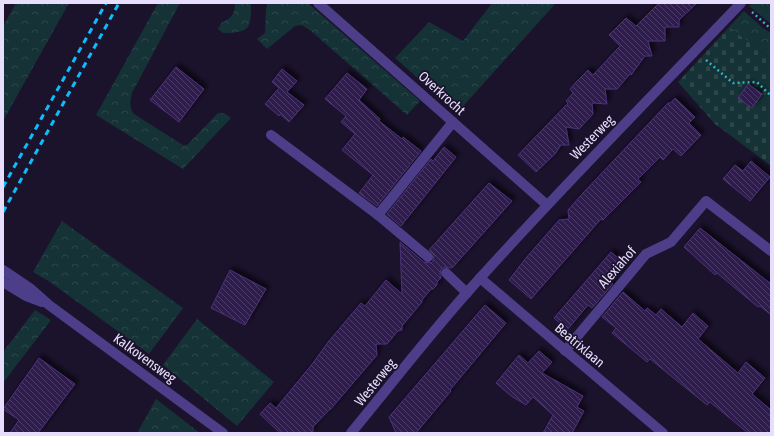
<svg xmlns="http://www.w3.org/2000/svg" width="774" height="436" viewBox="0 0 774 436" font-family="'Asap Condensed',sans-serif">
<style>
.forest{fill:url(#forest-crowns)}
.cemetery{fill:url(#cemetery-stones)}
.building{fill:url(#building-back-hatch);stroke:#4b3178;filter:url(#shadow)}
.lines{fill:none;stroke-linecap:round;stroke-linejoin:round}
.path{stroke:#33afbd;stroke-width:2.5;stroke-dasharray:2 3;stroke-linecap:butt}
.service{stroke:#4d3e8a;stroke-width:10}
.minor{stroke:#4d3e8a;stroke-width:10}
.tertiary{stroke:#4d3e8a;stroke-width:10}
.rail{stroke:#0dbcfb;stroke-width:3;stroke-dasharray:6 5;stroke-linecap:butt}
.labels{text-anchor:middle;dominant-baseline:central;stroke-width:3.5;stroke-linejoin:round;paint-order:stroke}
.street-label{font-size:14px;fill:#e7defe;stroke:#1b122c}
</style>
<defs>
<pattern id="forest-crowns" width="20" height="18" patternUnits="userSpaceOnUse"><rect width="20" height="18" fill="#153236"/><path d="M2 6a3 3 0 1 1 6 0M12 15a3 3 0 1 1 6 0" fill="none" stroke="#2c464a"/></pattern>
<pattern id="cemetery-stones" width="16" height="16" patternUnits="userSpaceOnUse"><rect width="16" height="16" fill="#153236"/><path d="M2 7V4a2 2 0 0 1 4 0v3zM10 15v-3a2 2 0 0 1 4 0v3z" fill="#2c464a"/></pattern>
<pattern id="building-back-hatch" width="6" height="6" patternUnits="userSpaceOnUse"><rect width="6" height="6" fill="#2f1e4d"/><path d="M-1 5l2 2M0 0l6 6M5-1l2 2" fill="none" stroke="#4d3e68"/></pattern>
<filter id="shadow"><feDropShadow dx="3.5" dy="-3.5" stdDeviation="2" flood-color="#0009"/></filter>
</defs>
<rect width="100%" height="100%" fill="#1b122c"/>
<!-- forest -->
<g class="forest">
<polygon points="16,3 69,3 3,121 3,26"/>
<path d="M158,3H180L132,93C130,101 129,107 134,114L183,145H187L218,113H224L231,118L183,169L96,115Z"/>
<path d="M235,3H251C251,28 251,33 223,33L218,29L221,23C231,18 235,15 235,3Z"/>
<polygon points="268,3 308,3 420,101 407,115 311,31 302,25 295,26 267,49 257,39 265,33 266,9"/>
<polygon points="492,3 556,3 457,113 395,58 429,22 463,41"/>
<polygon points="752,3 771,3 771,24 749,6"/>
<polygon points="744,11 763,28 771,33 771,59 729,27"/>
<polygon points="62,221 183,308 149,354 50,282 33,272"/>
<polygon points="35,310 51,320 3,383 3,352"/>
<polygon points="197,319 274,382 237,426 163,365"/>
<polygon points="156,399 200,433 137,433"/>
</g>
<!-- cemetery -->
<polygon class="cemetery" points="729,27 771,59 771,166 715,124 678,82"/>
<!-- building -->
<g class="building">
<polygon points="659,3 697,3 679,20 679,27 665,27 665,41 648,41 652,56 645,56 631,75 630,74 617,89 605,89 607,104 592,103 593,114 579,129 566,127 569,145 561,145 555,154 536,172 518,155 568,103 566,101 573,93 570,89 578,80 588,70 593,75 620,46 609,35 626,18 636,26"/>
<polygon points="176,67 204,89 179,122 150,100"/>
<polygon points="282,69 297,81 287,92 304,105 289,122 280,114 279,116 265,104 279,88 272,82"/>
<polygon points="347,73 367,89 359,100 380,119 379,121 402,139 403,137 421,151 377,206 359,193 373,175 342,150 355,134 341,122 346,116 325,99"/>
<polygon points="748,84 762,94 752,108 738,98"/>
<polygon points="675,98 695,117 689,123 701,135 681,156 673,149 663,160 660,157 638,179 641,182 603,220 601,219 531,299 509,280 525,259 559,220 569,219 568,210 582,194 668,103 670,103"/>
<polygon points="444,147 456,157 401,226 387,214 431,159 433,161"/>
<polygon points="751,161 770,177 750,201 723,179 735,165 743,171"/>
<polygon points="489,183 512,201 453,267 451,268 445,267 441,269 440,274 441,278 437,282 437,285 433,289 431,289 422,300 422,302 402,326 402,330 398,331 387,344 376,344 377,355 330,410 330,409 313,427 313,433 280,433 260,414 270,403 276,408 313,363 328,342 361,303 365,306 386,280 402,294 400,242 424,262 431,263 433,261 434,255 429,250"/>
<polygon points="700,228 771,284 771,315 760,306 758,307 717,273 715,275 684,247"/>
<polygon points="611,252 625,264 609,281 613,284 592,308 588,305 567,330 554,318"/>
<polygon points="230,270 266,289 245,325 211,308"/>
<polygon points="623,292 645,311 647,308 656,315 661,309 682,327 693,313 708,326 698,339 738,373 746,362 765,378 752,394 771,410 771,433 748,433 710,402 707,405 650,359 647,362 612,333 616,328 602,317"/>
<polygon points="485,305 506,323 450,390 451,391 416,433 396,433 389,417"/>
<polygon points="539,351 552,362 542,373 583,396 577,407 584,411 572,433 543,433 553,415 533,397 526,405 511,396 496,383 519,355 528,363"/>
<polygon points="39,358 75,384 38,433 10,433 19,420 3,409"/>
</g>
<g class="lines">
<!-- path -->
<g class="path">
<polyline points="752,12 771,29"/>
<polyline points="706,60 733,83 757,82 771,96"/>
</g>
<!-- service -->
<g class="service">
<polyline points="271,135 378,215 428,257"/>
<polyline points="378,215 453,122"/>
<polyline points="446,273 467,293"/>
</g>
<!-- minor -->
<g class="minor">
<polyline points="318,3 547,205"/>
<polyline points="480,278 663,433"/>
<polyline points="565,351 646,254 671,242 706,201 771,251"/>
</g>
<!-- tertiary -->
<g class="tertiary">
<polyline points="3,270 31,289 49,305 223,433"/>
<polyline points="3,282 26,296 42,302"/>
<path d="M351,433C394,381 435,327 481,277C565,184 654,94 741,3"/>
</g>
<!-- rail -->
<g class="rail">
<polyline points="3,187 106,3"/>
<polyline points="3,212 119,3"/>
</g>
</g>
<g class="labels">
<!-- street labels -->
<g class="street-label">
<text transform="translate(442 93) rotate(42)">Overkrocht</text>
<text transform="translate(592 137) rotate(-46)">Westerweg</text>
<text transform="translate(617 267) rotate(-49)">Alexiahof</text>
<text transform="translate(580 345) rotate(40)">Beatrixlaan</text>
<text transform="translate(145 358) rotate(36)">Kalkovensweg</text>
<text transform="translate(375 382) rotate(-51)">Westerweg</text>
</g>
</g>
<!-- border -->
<rect width="774" height="436" fill="none" stroke="#e7defe" stroke-width="8"/>
</svg>
